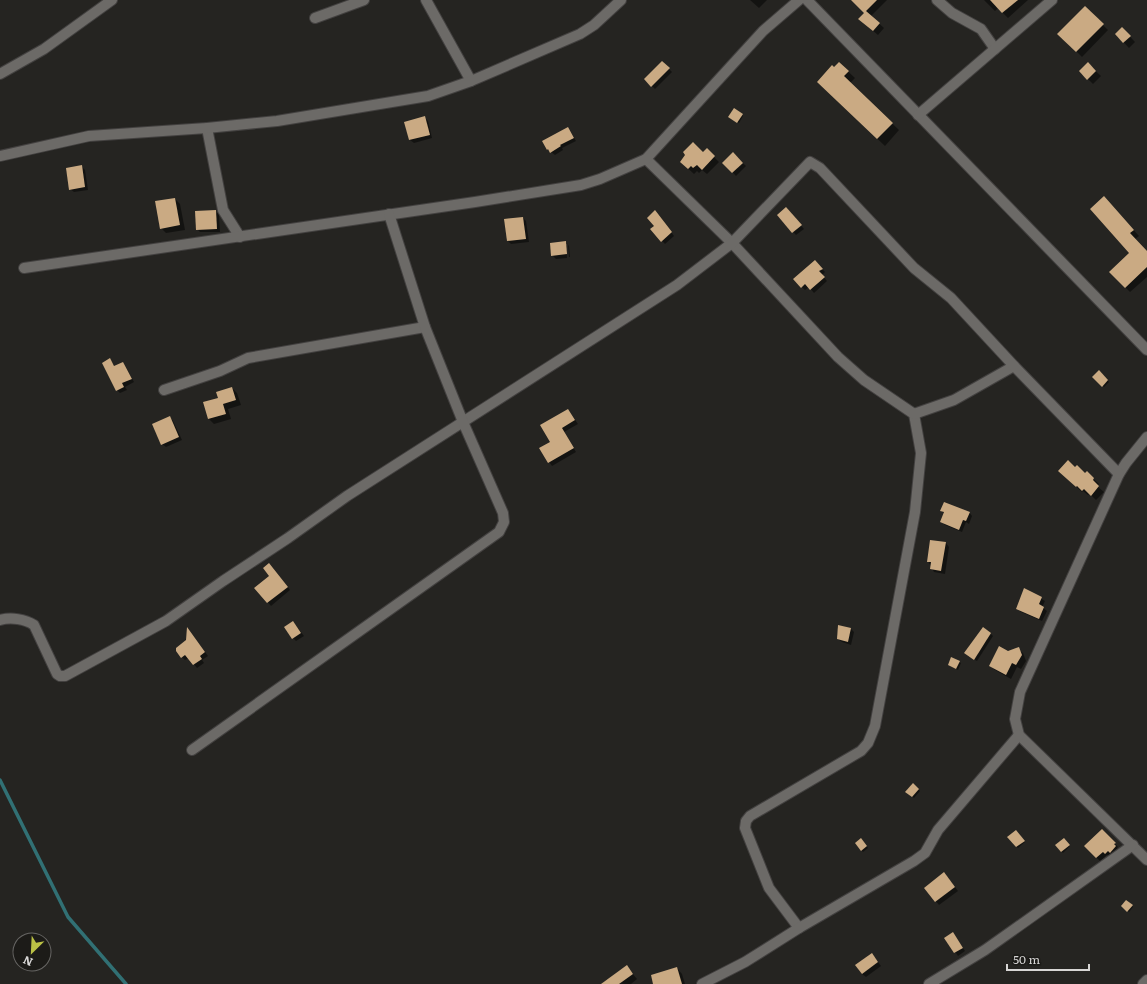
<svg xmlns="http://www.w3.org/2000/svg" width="1147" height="984" viewBox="0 0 1147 984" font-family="Literata,serif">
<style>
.shadow{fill:#0007}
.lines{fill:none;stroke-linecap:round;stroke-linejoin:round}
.stream{stroke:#317074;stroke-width:3.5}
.building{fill:#caaa83}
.minor-casing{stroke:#434140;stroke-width:12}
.minor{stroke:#6c6a67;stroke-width:10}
</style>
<rect width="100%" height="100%" fill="#252421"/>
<!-- shadow -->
<g class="shadow">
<polygon points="750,0 767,0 759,8"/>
<polygon points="853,0 887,0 871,16 884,28 878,35 865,24 865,13"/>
<polygon points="984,0 1028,0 1008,18 998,8 995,11"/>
<polygon points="1085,8 1108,30 1082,57 1059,34"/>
<polygon points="1122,28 1135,42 1129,48 1116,34"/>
<polygon points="662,62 672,72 655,89 645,79"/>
<polygon points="839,63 855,78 850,83 899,130 885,146 825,89 834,68"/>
<polygon points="1088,64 1101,76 1093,84 1080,71"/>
<polygon points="742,115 743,116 739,123 731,118"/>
<polygon points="424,117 428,121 432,138 414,143 410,140 406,123"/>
<polygon points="568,128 576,141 562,148 563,150 555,155 551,152"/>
<polygon points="707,150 719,162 707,174 702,170 699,173 697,171 694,174 681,162 703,153"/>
<polygon points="733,154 746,166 736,176 724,163"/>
<polygon points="81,166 85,170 88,190 74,192 70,189"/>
<polygon points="175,199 180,204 185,230 166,233 161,228"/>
<polygon points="1109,203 1139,236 1135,239 1147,252 1147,277 1130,292 1110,272 1130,253"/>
<polygon points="216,211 219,215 220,232 200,232 197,229"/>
<polygon points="789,212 804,229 796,235 778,215"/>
<polygon points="659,215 674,236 665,244 651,229 655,226"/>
<polygon points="523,218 526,221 529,242 511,244 508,241"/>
<polygon points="566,242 569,246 570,257 569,257 568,244 566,244 567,258 556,259 552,255"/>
<polygon points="815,261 825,272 822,275 827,281 814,293 809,287 805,290 794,279"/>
<polygon points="110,359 115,367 123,363 134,382 125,387 127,390 120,393 117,390"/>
<polygon points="1099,372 1109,382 1104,387 1093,377"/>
<polygon points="232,388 237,393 241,405 228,409 231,419 214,424 209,419 219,398"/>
<polygon points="568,410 578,424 564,432 576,452 552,466 540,449 551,442"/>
<polygon points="170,417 173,421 182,440 166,447 162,444"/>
<polygon points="1075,468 1085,474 1087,473 1099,484 1097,486 1104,492 1096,500 1090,494 1088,495 1083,491 1082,492 1065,476"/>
<polygon points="941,511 969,512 972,516 969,524 966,522 962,532 945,525 941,521 944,513"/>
<polygon points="946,543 949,547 945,574 934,572 928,561"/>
<polygon points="272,567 290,590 271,606 256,588 271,576"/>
<polygon points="1025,589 1045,601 1042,607 1047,611 1042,621 1021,612 1017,609"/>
<polygon points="293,622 304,636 296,641 293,638"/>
<polygon points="188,629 208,656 202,660 204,663 197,668 189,658 185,660 182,657"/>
<polygon points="851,629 854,632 851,645 842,642 838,639"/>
<polygon points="991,634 993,636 977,661 968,656"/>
<polygon points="1018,649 1023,653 1026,661 1021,669 1017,667 1011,679 995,670 990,666 1008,652"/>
<polygon points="952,658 961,663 958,670 950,666"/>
<polygon points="913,785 920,791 914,798 907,792"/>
<polygon points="1102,830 1118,847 1117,848 1119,850 1114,855 1112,853 1109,856 1107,855 1100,861 1085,846"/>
<polygon points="1016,831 1025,842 1018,848 1009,838"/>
<polygon points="861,839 868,848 863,852 856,844"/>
<polygon points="1064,839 1070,846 1063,853 1056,846"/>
<polygon points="947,877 958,891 939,905 925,888"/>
<polygon points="1126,901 1133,907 1129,912 1122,906"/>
<polygon points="953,934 965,951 958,956 946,938"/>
<polygon points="875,958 881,966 866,977 862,974"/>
<polygon points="627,967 637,979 631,984 603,984"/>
<polygon points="677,968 682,974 685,984 655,984"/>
</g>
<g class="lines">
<!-- stream -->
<polyline class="stream" points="0,780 68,917 126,984"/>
</g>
<!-- building -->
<g class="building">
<polygon points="851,0 877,0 866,11 880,23 873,31 858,19 864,13"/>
<polygon points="990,0 1018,0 1002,13"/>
<polygon points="1085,6 1104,24 1076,52 1057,34"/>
<polygon points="1122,27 1131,36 1123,43 1115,34"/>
<polygon points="662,61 670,68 651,87 644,79"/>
<polygon points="839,62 849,71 844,76 893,123 877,139 817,82 832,65 834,67"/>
<polygon points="1088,62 1096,71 1087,80 1079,71"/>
<polygon points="734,108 743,114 737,123 728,117"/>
<polygon points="425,116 430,135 409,140 404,122"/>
<polygon points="568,127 574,138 560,145 561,146 550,153 548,149 547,150 542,141"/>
<polygon points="693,142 703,152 707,148 715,156 702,170 697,165 693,168 691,166 688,169 680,162 685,155 683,152"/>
<polygon points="733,152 743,163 732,173 722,163"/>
<polygon points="82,165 85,187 69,190 66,168"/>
<polygon points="1104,196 1134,230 1130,233 1147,251 1147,267 1125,288 1109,272 1129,253 1090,209"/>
<polygon points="175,198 180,225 160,229 155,201"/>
<polygon points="786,207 802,225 792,233 777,215"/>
<polygon points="216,210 217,229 196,230 195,211"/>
<polygon points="655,210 672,232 661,242 650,229 654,226 647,218"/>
<polygon points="523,217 526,239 507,241 504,219"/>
<polygon points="566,241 567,254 551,256 550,243"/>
<polygon points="815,260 823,269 819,271 825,277 810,290 805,284 801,288 793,279"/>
<polygon points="110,358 114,366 123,362 132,379 122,383 124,387 116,391 102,363"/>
<polygon points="1099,370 1108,380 1102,387 1092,377"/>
<polygon points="232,387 236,400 223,404 226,414 208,419 203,402 218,398 216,392"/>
<polygon points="568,409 575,420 562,428 574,448 548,463 539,448 550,442 540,425"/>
<polygon points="170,416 179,437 161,445 152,424"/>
<polygon points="1068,460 1075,467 1077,465 1085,473 1087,471 1094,478 1093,480 1099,486 1091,496 1084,489 1082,491 1077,486 1076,487 1058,471"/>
<polygon points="944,502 970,512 966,521 963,520 959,530 940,522 944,512 940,511"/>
<polygon points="930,540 946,542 941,571 930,569 931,562 927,562"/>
<polygon points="269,563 288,587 267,603 254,588 269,576 263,568"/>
<polygon points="1024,588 1042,597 1039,604 1044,607 1039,619 1016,609"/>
<polygon points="293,621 301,633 292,639 284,627"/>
<polygon points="838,625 851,628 848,642 837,639"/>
<polygon points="187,627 205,652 200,656 202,659 193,665 185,655 181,658 176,651 176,648 186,640"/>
<polygon points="983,627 991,633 974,660 964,653"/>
<polygon points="999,646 1008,651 1019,647 1022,655 1016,665 1012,663 1006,675 989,666"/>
<polygon points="951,657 960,661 956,669 948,665"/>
<polygon points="913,783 919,789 912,797 905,792"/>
<polygon points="1102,829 1116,843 1114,844 1116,846 1110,853 1108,851 1105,854 1103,852 1096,858 1084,846"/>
<polygon points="1016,830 1025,841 1016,847 1007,837"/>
<polygon points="861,838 867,846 861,851 855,843"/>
<polygon points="1064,838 1070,845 1061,852 1055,845"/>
<polygon points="944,872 955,887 935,902 924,888"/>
<polygon points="1126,900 1133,905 1127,912 1121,906"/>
<polygon points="953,932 963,948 954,953 944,938"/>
<polygon points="872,953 878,962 862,974 855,965"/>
<polygon points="627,965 633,974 619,984 601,984"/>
<polygon points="677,967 682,984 653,984 651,975"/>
</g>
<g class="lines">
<defs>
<g id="minor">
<polyline points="426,0 471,81"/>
<polyline points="807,0 1147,350"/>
<polyline points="937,0 952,13 981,29 995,49"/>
<polyline points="315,18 364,0"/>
<polyline points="0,74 44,49 112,0"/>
<polyline points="918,115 1052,0"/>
<polyline points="207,128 223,210 240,237"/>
<polyline points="0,156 89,136 207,128 277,121 428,96 471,81 580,34 594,25 621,0"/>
<polyline points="646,159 732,243 838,357 864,380 914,414 921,453 915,512 875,726 868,743 861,751 750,816 746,821 745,828 769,888 799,928"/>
<polyline points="24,268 475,202 581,185 600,179 646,159 763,31 799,0"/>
<polyline points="164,390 220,371 248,358 425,327"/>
<polyline points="914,414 954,400 1014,366"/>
<polyline points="1147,437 1126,463 1119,474 1020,692 1015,719 1019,735 1147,860"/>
<path d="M0,620C11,617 25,619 34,625L57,674L60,676H65L166,621L223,581L288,538L347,496L677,285L732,243L810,162L820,168L914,268L951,298L1014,366L1119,474"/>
<polyline points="192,750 499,532 504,522 503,513 463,422 425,327 389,214"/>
<polyline points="702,984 745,962 799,928 914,861 925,853 938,830 1019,735"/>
<polyline points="929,984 985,950 1133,845"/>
<polyline points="1143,984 1147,980"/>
</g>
</defs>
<!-- minor casing -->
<use href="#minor" class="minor-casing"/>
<!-- minor -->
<use href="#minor" class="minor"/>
</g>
<!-- north arrow -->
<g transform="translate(32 952) rotate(204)"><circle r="19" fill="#1c1b18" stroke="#676664"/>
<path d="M0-3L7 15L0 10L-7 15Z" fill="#bac045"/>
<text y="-6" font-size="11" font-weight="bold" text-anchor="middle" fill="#d7d6d5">N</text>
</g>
<!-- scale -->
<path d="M1007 964v6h82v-6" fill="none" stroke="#d7d6d5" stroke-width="2"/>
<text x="1013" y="964" font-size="12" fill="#d7d6d5" stroke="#1c1b18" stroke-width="3" paint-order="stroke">50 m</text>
</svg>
